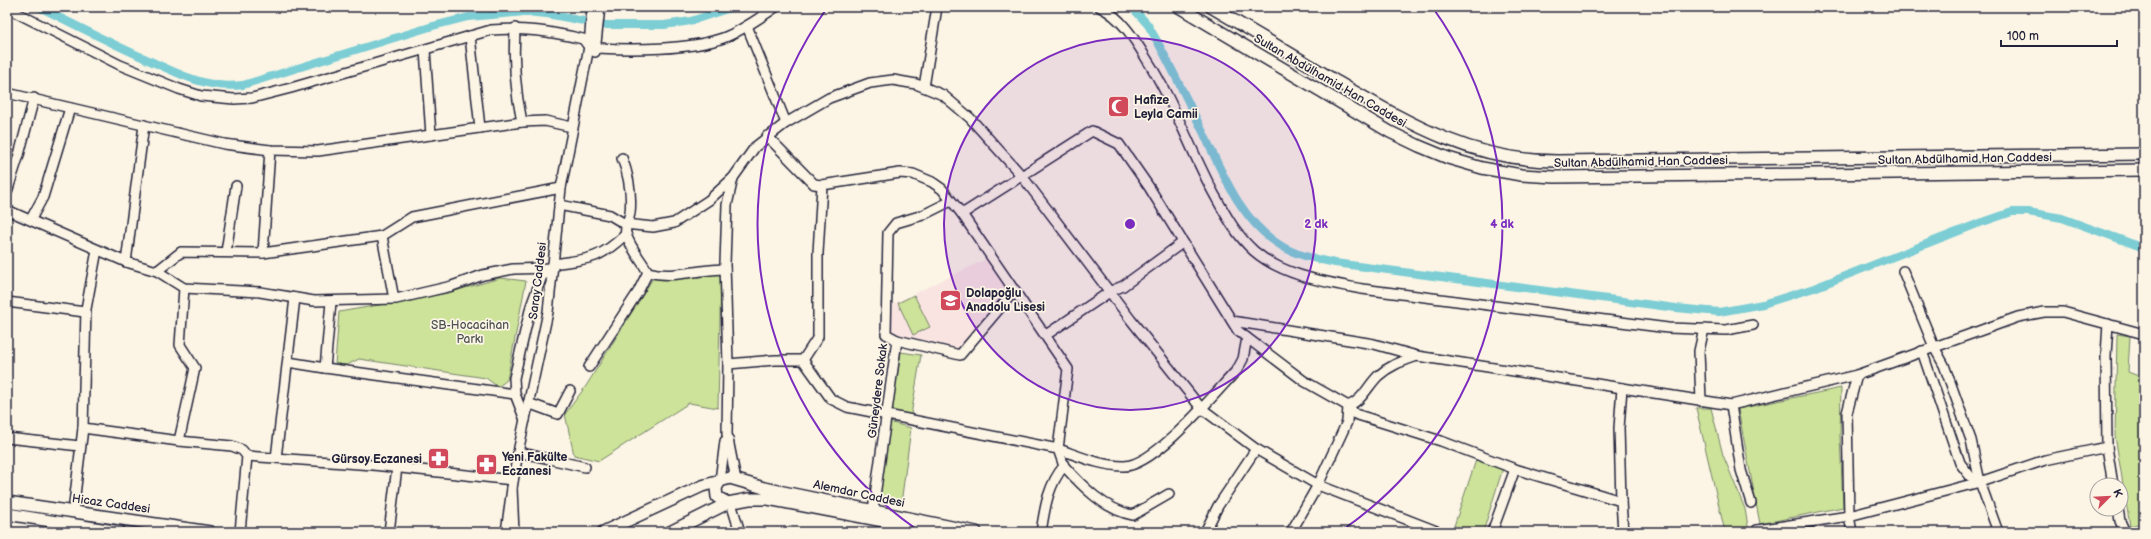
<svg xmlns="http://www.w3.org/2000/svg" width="2151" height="539" viewBox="0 0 2151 539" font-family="'Balsamiq Sans',sans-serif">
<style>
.built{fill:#f9e4e1}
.green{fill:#cce399;stroke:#77826a}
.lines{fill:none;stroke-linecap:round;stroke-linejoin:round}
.canal{stroke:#7ccdd4;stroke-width:8}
.minor-casing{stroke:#22223b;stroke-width:12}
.major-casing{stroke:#22223b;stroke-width:14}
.minor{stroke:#fcf5e5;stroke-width:9}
.major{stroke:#fcf5e5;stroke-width:11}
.ring{fill:none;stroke:#7b2cbf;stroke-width:2}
.labels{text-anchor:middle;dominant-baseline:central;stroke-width:3.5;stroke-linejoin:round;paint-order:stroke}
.street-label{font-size:12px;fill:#22223b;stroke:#fcf5e5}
.poi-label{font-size:12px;font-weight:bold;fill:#22223b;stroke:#fcf5e5;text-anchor:start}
.park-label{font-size:12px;fill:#4c5252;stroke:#fcf5e5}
.centre{fill:#7b2cbf;stroke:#fcf5e5;stroke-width:2}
.ring-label{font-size:12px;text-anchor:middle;font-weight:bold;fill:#7b2cbf;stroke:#fcf5e5;stroke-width:3.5;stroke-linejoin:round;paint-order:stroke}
</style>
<rect width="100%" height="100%" fill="#fcf5e5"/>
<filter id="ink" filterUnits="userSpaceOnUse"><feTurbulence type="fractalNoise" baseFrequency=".025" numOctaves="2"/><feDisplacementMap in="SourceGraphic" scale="8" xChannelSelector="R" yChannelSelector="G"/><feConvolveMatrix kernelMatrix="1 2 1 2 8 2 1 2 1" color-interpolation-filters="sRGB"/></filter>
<g filter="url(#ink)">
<!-- built -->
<polygon class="built" points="986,259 1004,285 1005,292 958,349 893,333 891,329 891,305"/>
<!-- green -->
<g class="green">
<polygon points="698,274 721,274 718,408 689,403 599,461 574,455 565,414 586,386 653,278"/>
<polygon points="500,278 526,281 507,380 498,387 486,378 359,359 347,365 335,364 339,312 448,293"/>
<polygon points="914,295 930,327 913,335 898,303"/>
<polygon points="2117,334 2130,336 2128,372 2144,378 2144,523 2130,526 2115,436"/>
<polygon points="901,352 921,355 911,415 891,411"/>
<polygon points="1841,388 1840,436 1843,507 1760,524 1738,409"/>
<polygon points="1696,408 1711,408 1723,455 1745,509 1749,532 1725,532"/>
<polygon points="889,422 911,428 901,504 879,498"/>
<polygon points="1476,460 1503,468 1483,532 1471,532 1454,526"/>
</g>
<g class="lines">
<!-- canal -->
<g class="canal">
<path d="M39,7C73,24 108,42 144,58C175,72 207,90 243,85L433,26L468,17L525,12L547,14L605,25H664L691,21L733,7"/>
<path d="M1132,7L1148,25L1156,39C1173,70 1188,102 1204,134C1223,175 1242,223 1283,247C1299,256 1317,259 1335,263L1676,308L1719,312L1763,304L1814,288L1977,224L2012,212H2028L2062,218L2144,248"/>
</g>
<defs>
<g id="minor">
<path d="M1100,7C1121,17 1134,38 1146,58C1173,100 1190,149 1214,194C1225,214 1236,235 1254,251C1283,276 1325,282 1362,289L1668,328L1726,330L1753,325"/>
<path d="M7,8L120,65L179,89L201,96L234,99L252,98L291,88L491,30C523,27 552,32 583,39L589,47L597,48C632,50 690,50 723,38C742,31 759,18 776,7"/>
<polyline points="747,26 786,123"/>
<path d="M515,28C513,60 515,90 522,122"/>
<polyline points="470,36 480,128"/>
<polyline points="425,50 431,135"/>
<polyline points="595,52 600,7"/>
<polyline points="924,87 937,7"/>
<polyline points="7,93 224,144 270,150 318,151 522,122 545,121 572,127"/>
<path d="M767,136L814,184L822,185L900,173L913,174L932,182L942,189L962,214L1068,369L1058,449C1079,456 1101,466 1124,466C1155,466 1215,393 1237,370L1243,359L1247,338"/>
<path d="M622,158C629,176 632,194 630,213C629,221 624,225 626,234C630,247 641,260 648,272C673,279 699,269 725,269"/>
<polyline points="733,178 727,205 725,264 728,364 727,434 736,480"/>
<polyline points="7,192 19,155 34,98"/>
<polyline points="559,205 610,215 625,224 653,227 674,223 709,200 733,178 755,147 786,123 829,98 870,83 893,80 916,84 943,95 970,118 1022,176 1131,320 1201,408 1256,449 1318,485 1347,422 1348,406 1355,414 1441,441 1515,469"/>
<polyline points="7,210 126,262 157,271 184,288 260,292 314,301 396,299 452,286 483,275 513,269 553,268 542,276 531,306 514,378 515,394 525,420"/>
<path d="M962,214L1092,131L1119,144L1149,187L1238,331L1304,381L1348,406C1363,400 1367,387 1378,376C1390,365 1403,361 1417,356"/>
<polyline points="31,219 43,197 70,108"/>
<polyline points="382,236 394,299"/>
<polyline points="226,252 236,186"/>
<polyline points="263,253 270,150"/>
<polyline points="126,262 144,125"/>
<path d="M553,264C588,259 599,260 626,234"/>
<polyline points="157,271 181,252 263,253 382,236 412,217 561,188"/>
<polyline points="1903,271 1934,347 1944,365 1971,440 1980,482 1998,532"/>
<polyline points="7,302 85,312"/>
<polyline points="1232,321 1374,344 1417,356 1622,388"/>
<polyline points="1046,335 1111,291 1123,286 1182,243"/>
<polyline points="897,340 960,355 1015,290"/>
<polyline points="1922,351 1960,463 1970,476 1980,482"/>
<polyline points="803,360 818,337 818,253 822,185"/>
<polyline points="288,362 325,368 331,302"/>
<path d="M728,364L775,360H803L831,399L847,407L1058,449L1064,466C1048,485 1045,507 1041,532"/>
<polyline points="589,367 638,292 648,272"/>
<polyline points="325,368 515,394"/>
<polyline points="1701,401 1699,351 1704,329"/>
<polyline points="528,403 558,414 570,391"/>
<polyline points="1731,405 1741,470 1751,503"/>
<polyline points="83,428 179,441 232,446 242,450 247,456 240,532"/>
<polyline points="7,438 80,446"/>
<polyline points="179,441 195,368 180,345 184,288"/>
<polyline points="2107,447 2113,485"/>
<polyline points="518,452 585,467"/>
<polyline points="247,456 373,465 513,480"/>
<polyline points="276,458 295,298"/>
<path d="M1064,466C1082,486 1105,510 1133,515L1169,494"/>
<polyline points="720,481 725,441"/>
<polyline points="512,488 518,452 548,312 561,188 589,47 592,7"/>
<polyline points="1621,501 1619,428 1622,388 1731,405 1857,375 2018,317 2044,312 2063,312 2144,334"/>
<polyline points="731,503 740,532"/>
<polyline points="2118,509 2120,521 2125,532"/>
<polyline points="873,510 897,340 886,334 888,233 896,223 923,215 951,201"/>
<polyline points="73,512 83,428 86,309 97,250"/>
<polyline points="1757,530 1849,516 1980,482 2045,460 2107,447 2106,355 2108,324"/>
<polyline points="389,532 397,467"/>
<polyline points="506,532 512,488 514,532"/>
<polyline points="894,532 895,523"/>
<polyline points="1205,532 1218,506 1256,449"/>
<polyline points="1291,532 1318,485 1439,532"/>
<polyline points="1492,532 1515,469 1621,501 1623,532"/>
<polyline points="1852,532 1849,516 1847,413 1857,375"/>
</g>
<g id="major">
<polyline points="1179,7 1390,132 1419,146 1448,158 1482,168 1521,175 1555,177 2144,170"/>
<path d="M1211,7C1252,31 1293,55 1334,80C1407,122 1470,161 1557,161L2144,154"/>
<polyline points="7,502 210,532"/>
<polyline points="7,514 120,532"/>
<polyline points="603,532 702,486 720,481"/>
<polyline points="670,532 728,503"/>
<polyline points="941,532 768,499 749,499 728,503 717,497 716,488 720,481 730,478 764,488 976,532"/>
</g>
</defs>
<!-- minor casing -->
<use href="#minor" class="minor-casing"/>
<!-- major casing -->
<use href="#major" class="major-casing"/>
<!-- minor -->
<use href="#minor" class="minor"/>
<!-- major -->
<use href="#major" class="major"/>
</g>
</g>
<!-- distance rings -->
<circle cx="1130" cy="224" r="186" fill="#7b2cbf" fill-opacity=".12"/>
<g class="ring">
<circle cx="1130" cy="224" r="186"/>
<path d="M919 531A372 372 0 0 1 827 8M1433 8A372 372 0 0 1 1341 531"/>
</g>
<!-- icons -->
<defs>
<symbol id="mosque-square" viewBox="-11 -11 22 22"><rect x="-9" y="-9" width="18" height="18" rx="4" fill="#d1495b" stroke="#fcf5e5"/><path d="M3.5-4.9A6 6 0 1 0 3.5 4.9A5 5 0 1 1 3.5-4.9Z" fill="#fff"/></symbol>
<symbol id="school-square" viewBox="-11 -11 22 22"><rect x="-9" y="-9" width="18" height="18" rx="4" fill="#d1495b" stroke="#fcf5e5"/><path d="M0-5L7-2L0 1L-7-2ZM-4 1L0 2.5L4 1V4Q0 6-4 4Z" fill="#fff"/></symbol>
<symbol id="pharmacy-square" viewBox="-11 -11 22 22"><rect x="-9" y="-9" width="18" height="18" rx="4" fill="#d1495b" stroke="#fcf5e5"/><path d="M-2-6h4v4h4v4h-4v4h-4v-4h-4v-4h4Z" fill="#fff"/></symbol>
</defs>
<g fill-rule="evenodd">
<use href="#mosque-square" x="1106" y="94" width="25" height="25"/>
<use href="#school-square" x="938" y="288" width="25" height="25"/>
<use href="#pharmacy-square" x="426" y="446" width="25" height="25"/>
<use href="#pharmacy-square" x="474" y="452" width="25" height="25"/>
</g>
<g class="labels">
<!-- street labels -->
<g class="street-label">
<text transform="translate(1330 81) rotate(30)">Sultan Abdülhamid Han Caddesi</text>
<text transform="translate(1965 159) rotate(-1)">Sultan Abdülhamid Han Caddesi</text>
<text transform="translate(1641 162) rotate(-1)">Sultan Abdülhamid Han Caddesi</text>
<text transform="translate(538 281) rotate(-83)">Saray Caddesi</text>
<text transform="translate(878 391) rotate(-83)">Güneydere Sokak</text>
<text transform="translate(859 494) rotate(12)">Alemdar Caddesi</text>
<text transform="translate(111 504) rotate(8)">Hicaz Caddesi</text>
</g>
<!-- poi labels -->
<g class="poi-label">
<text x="1134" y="100">Hafize<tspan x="1134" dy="14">Leyla Camii</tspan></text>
<text x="966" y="293">Dolapoğlu<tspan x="966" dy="14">Anadolu Lisesi</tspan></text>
<text x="502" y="457">Yeni Fakülte<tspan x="502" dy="14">Eczanesi</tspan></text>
<text x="422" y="459" text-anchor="end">Gürsoy Eczanesi</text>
</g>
<!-- park labels -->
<g class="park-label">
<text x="470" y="325">SB-Hocacihan<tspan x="470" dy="14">Parkı</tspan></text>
</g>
</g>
<circle cx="1130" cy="224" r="6" class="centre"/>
<g class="ring-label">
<text x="1316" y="228">2 dk</text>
<text x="1502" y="228">4 dk</text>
</g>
<!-- margin -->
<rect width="2151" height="539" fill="none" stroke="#fcf5e5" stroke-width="24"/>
<rect x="12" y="12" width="2127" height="515" fill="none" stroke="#22223b" stroke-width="1.5" filter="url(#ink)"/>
<!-- north arrow -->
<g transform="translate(2109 497) rotate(66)"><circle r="19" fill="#fcf5e5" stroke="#a5a1a1"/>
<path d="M0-3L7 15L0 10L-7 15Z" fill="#d1495b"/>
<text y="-6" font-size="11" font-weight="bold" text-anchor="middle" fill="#22223b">K</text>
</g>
<!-- scale -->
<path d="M2001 40v6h116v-6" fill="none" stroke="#22223b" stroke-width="2"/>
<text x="2007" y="40" font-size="12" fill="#22223b" stroke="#fcf5e5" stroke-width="3" paint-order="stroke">100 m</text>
</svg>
